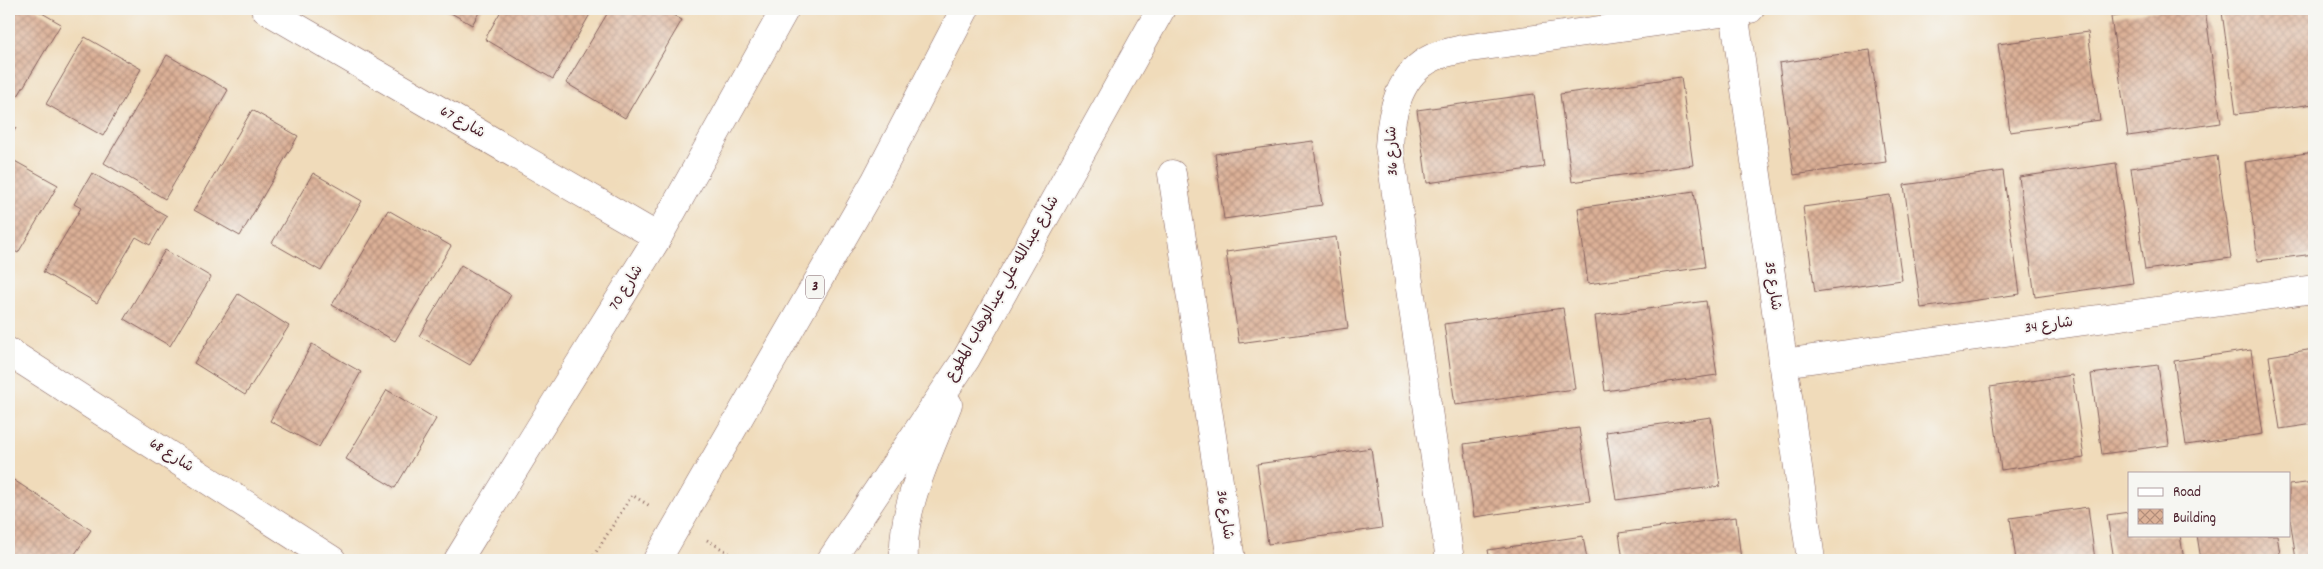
<svg xmlns="http://www.w3.org/2000/svg" width="2323" height="569" viewBox="0 0 2323 569" font-family="Dekko,'Playpen Sans Arabic',sans-serif">
<style>
.building{fill:url(#building-cross-hatch)}
.lines{fill:none;stroke-linecap:round;stroke-linejoin:round}
.minor-casing{stroke:#84615d;stroke-width:29}
.primary-casing{stroke:#84615d;stroke-width:29}
.path{stroke:#84615d;stroke-width:3;stroke-dasharray:1 4;stroke-linecap:butt}
.minor{stroke:#fff;stroke-width:28}
.primary{stroke:#fff;stroke-width:28}
.labels{text-anchor:middle;dominant-baseline:central;stroke-width:4;stroke-linejoin:round;paint-order:stroke}
.shield{fill:#f6f6f2;stroke:#7e6067;stroke-width:1}
.shield-label{font-size:14px;font-weight:bold;fill:#4a1f2b}
.street-label{font-size:15px;fill:#4a1f2b;stroke:#f6f6f2}
</style>
<defs>
<pattern id="building-cross-hatch" width="8" height="8" patternUnits="userSpaceOnUse" patternTransform="scale(1.25)"><rect width="8" height="8" fill="#dcb197"/><path d="M0 0l8 8M0 8l8-8" fill="none" stroke="#b48f7b"/></pattern>
</defs>
<rect width="100%" height="100%" fill="#f6f6f2"/>
<filter id="ink" filterUnits="userSpaceOnUse"><feTurbulence type="fractalNoise" baseFrequency=".02" numOctaves="2"/><feDisplacementMap in="SourceGraphic" scale="10" xChannelSelector="R" yChannelSelector="G"/><feConvolveMatrix kernelMatrix="1 2 1 2 8 2 1 2 1" color-interpolation-filters="sRGB"/></filter>
<filter id="wash" filterUnits="userSpaceOnUse"><feTurbulence type="fractalNoise" baseFrequency=".0096" numOctaves="4" result="noise"/><feDisplacementMap in="SourceGraphic" scale="20" xChannelSelector="R" yChannelSelector="G"/><feGaussianBlur stdDeviation="1.12" result="paint"/><feColorMatrix in="noise" values="0 0 0 0 0 0 0 0 0 0 0 0 0 0 0 0 0 1.4 0 .05"/><feComposite in="paint" operator="in"/></filter>
<g filter="url(#wash)">
<rect width="100%" height="100%" fill="#f0dbba"/>
<g id="blocks">
<!-- building -->
<g class="building">
<polygon points="9,9 35,9 61,24 18,96 9,91"/>
<polygon points="444,9 481,9 472,25"/>
<polygon points="502,9 593,9 553,79 485,39"/>
<polygon points="610,9 662,9 682,20 625,118 566,83"/>
<polygon points="2168,9 2205,9 2221,123 2128,136 2111,17"/>
<polygon points="2245,9 2314,9 2314,104 2236,114 2222,12"/>
<polygon points="2088,32 2100,120 2010,132 1998,44"/>
<polygon points="85,37 141,69 103,136 46,104"/>
<polygon points="1870,50 1886,162 1794,175 1779,63"/>
<polygon points="167,55 228,90 165,199 104,163"/>
<polygon points="1681,77 1693,165 1572,182 1560,94"/>
<polygon points="1534,94 1544,167 1427,183 1417,110"/>
<polygon points="252,110 298,136 240,236 194,210"/>
<polygon points="9,123 16,128 9,139"/>
<polygon points="1313,141 1322,205 1224,219 1215,154"/>
<polygon points="2314,152 2314,254 2258,261 2245,162"/>
<polygon points="2217,156 2231,258 2145,270 2131,168"/>
<polygon points="11,159 58,185 18,253 9,248 9,163"/>
<polygon points="2116,163 2133,283 2035,297 2019,177"/>
<polygon points="2003,171 2020,294 1921,308 1904,185"/>
<polygon points="92,173 167,216 150,245 136,237 97,303 43,272 81,208 74,204"/>
<polygon points="313,173 362,201 321,271 272,243"/>
<polygon points="1694,191 1705,267 1588,284 1578,208"/>
<polygon points="1890,195 1902,280 1815,292 1803,207"/>
<polygon points="388,210 451,246 395,341 332,305"/>
<polygon points="1336,237 1348,328 1239,343 1226,252"/>
<polygon points="165,250 211,277 170,346 124,319"/>
<polygon points="461,265 511,295 470,365 419,336"/>
<polygon points="238,294 289,326 245,395 194,363"/>
<polygon points="1706,301 1717,375 1605,391 1595,316"/>
<polygon points="1563,308 1575,389 1455,405 1444,324"/>
<polygon points="312,344 361,372 319,447 270,421"/>
<polygon points="2314,349 2314,424 2280,429 2269,356"/>
<polygon points="2251,350 2263,434 2186,445 2174,361"/>
<polygon points="2158,365 2169,445 2102,454 2091,374"/>
<polygon points="2072,375 2084,458 2001,470 1990,387"/>
<polygon points="387,390 436,419 395,488 346,459"/>
<polygon points="1711,417 1720,486 1616,500 1606,432"/>
<polygon points="1579,428 1590,501 1474,517 1464,444"/>
<polygon points="1371,448 1382,528 1268,544 1257,464"/>
<polygon points="9,477 91,530 71,560 9,560"/>
<polygon points="2314,482 2314,560 2296,560 2289,511 2289,485"/>
<polygon points="2088,507 2095,560 2016,560 2010,518"/>
<polygon points="2129,512 2129,535 2180,535 2184,560 2114,560 2107,515"/>
<polygon points="1736,517 1741,560 1623,560 1619,533"/>
<polygon points="2197,535 2277,535 2281,560 2201,560"/>
<polygon points="1583,536 1587,560 1490,560 1488,550"/>
</g>
</g>
</g>
<g filter="url(#ink)">
<use href="#blocks" fill-opacity="0" stroke="#84615d" stroke-width="1"/>
<g class="lines">
<defs>
<g id="minor">
<polyline points="265,9 658,237"/>
<polyline points="1734,11 1811,560"/>
<polyline points="1172,174 1231,560"/>
<polyline points="9,352 332,560"/>
<polyline points="1783,363 2314,289"/>
<polyline points="458,560 658,237 785,9"/>
<path d="M1450,560L1389,146C1391,112 1399,73 1434,57C1443,53 1454,51 1463,49L1750,9"/>
</g>
<g id="primary">
<polyline points="657,560 876,180 965,9"/>
<polyline points="831,560 966,359 1161,9"/>
<path d="M904,560C901,506 929,454 948,404"/>
</g>
</defs>
<!-- minor casing -->
<use href="#minor" class="minor-casing"/>
<!-- primary casing -->
<use href="#primary" class="primary-casing"/>
<!-- path -->
<g class="path">
<polyline points="707,540 741,560"/>
<polyline points="591,560 632,495 650,506"/>
</g>
<!-- minor -->
<use href="#minor" class="minor"/>
<!-- primary -->
<use href="#primary" class="primary"/>
</g>
</g>
<g class="labels">
<!-- shield labels -->
<rect class="shield" x="806" y="275.5" width="18" height="23" rx="4"/>
<g class="shield-label">
<text x="815" y="287">3</text>
</g>
<!-- street labels -->
<g class="street-label">
<text transform="translate(462 123) rotate(30)">شارع 67</text>
<text transform="translate(1393 151) rotate(-92)">شارع 36</text>
<text transform="translate(1772 286) rotate(82)">شارع 35</text>
<text transform="translate(627 288) rotate(-58)">شارع 70</text>
<text transform="translate(1003 289) rotate(-60)">شارع عبدالله علي عبدالوهاب المطوع</text>
<text transform="translate(2049 326) rotate(-8)">شارع 34</text>
<text transform="translate(171 456) rotate(33)">شارع 68</text>
<text transform="translate(1224 515) rotate(81)">شارع 36</text>
</g>
</g>
<!-- margin -->
<rect width="2323" height="569" fill="none" stroke="#f6f6f2" stroke-width="30"/>
<!-- legend -->
<rect x="2128" y="472" width="162" height="65" fill="#f6f6f2" stroke="#b1a0a2"/>
<rect x="2138" y="488" width="25" height="8" fill="#ffffff" stroke="#b1a0a2"/>
<text x="2173" y="496" font-size="15" fill="#4a1f2b">Road</text>
<rect x="2138" y="509" width="25" height="15" fill="url(#building-cross-hatch)" stroke="#b1a0a2"/>
<text x="2173" y="522" font-size="15" fill="#4a1f2b">Building</text>
</svg>
